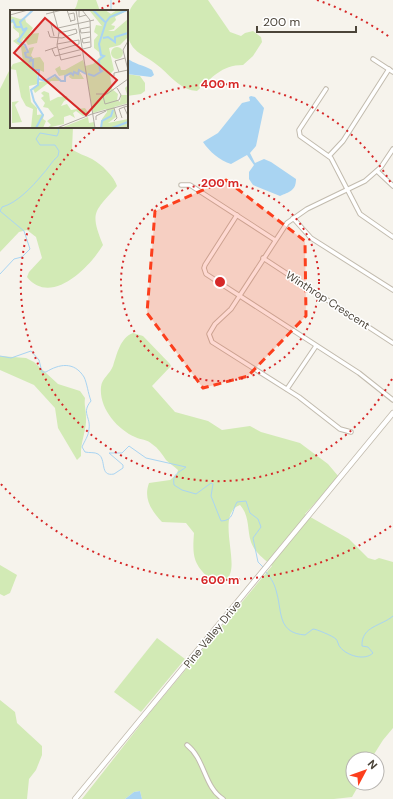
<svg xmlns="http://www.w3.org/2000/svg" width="393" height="799" viewBox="0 0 393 799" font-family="'DM Sans',sans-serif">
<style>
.green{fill:#d2eab5}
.water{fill:#a9d4f2}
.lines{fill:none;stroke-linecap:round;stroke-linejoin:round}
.stream{stroke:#a9d4f2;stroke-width:1}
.minor-casing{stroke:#c2bbae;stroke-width:5.5}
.tertiary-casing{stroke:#c2bbae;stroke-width:6}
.minor{stroke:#fff;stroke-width:3.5}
.tertiary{stroke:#fff;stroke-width:4.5}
.marked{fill:#fc3f1d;fill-opacity:0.2;stroke:#fc3f1d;stroke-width:3;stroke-dasharray:8 5;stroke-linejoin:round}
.ring{fill:none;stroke:#d62828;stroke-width:2;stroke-dasharray:2 4}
.labels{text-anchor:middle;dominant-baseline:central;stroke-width:3;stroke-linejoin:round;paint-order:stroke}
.street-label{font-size:11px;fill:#4b4439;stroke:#fff}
.inset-river{fill:none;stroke:#a9d4f2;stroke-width:2}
.inset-road{fill:none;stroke:#b2ada4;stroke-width:1}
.view{fill:#d62828;fill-opacity:0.15;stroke:#d62828;stroke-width:2}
.inset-edge{fill:none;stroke:#4b4439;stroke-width:2}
.centre{fill:#d62828;stroke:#fff;stroke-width:2}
.ring-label{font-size:12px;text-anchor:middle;font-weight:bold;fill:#d62828;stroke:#fff;stroke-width:3;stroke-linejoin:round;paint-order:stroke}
</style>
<rect width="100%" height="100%" fill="#f6f3ec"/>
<!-- green -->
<g class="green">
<polygon points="78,0 96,0 100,11 73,11 76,7"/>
<path d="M137,0H208L230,32L241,36L245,33L253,31L261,37L262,42L253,56L243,65C221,65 212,78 197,91C182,90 172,78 161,68C143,52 127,54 127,25C127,15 130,7 137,0Z"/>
<path d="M11,67V127H73L72,149C78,154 85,155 92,159C101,164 114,176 117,186C95,212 89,211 103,245C90,267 51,307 27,277L29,272L42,258L36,237L27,230L19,232L0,252V89Z"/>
<polygon points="127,74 140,76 145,83 145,91 141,94 127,96"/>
<path d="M133,333L143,336L170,364L171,366L152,386L175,412L208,421L222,430L250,426L261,432L300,443L328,464L339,477L305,514L349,539L368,558L375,560L379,558L393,562V728L383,740L371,759H353V783H360L352,797L334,799H142L140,791L134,792L125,799H82L152,710L272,566C264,559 255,553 251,542C247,530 250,516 240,505C217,513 237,557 230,574C229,578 224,581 221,584L214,583C194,565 192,559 194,533L186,523L162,522C152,511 143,499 149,483L170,480L177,474L178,470C174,466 169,463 166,460C162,454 158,448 152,444C147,439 141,440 135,437C117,429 99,408 101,387C102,378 110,374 113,366C117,354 120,338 133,333Z"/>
<path d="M0,356L26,358L34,362L58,384L80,391L85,398C84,405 86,410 86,417C87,430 80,442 81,456L77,460L58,428L55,408L34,385L0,370Z"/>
<polygon points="0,565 17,575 10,593 4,596 0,594"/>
<polygon points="157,638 185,659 141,712 114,692"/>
<polygon points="0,700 15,712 17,723 42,746 42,755 36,770 29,779 27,799 0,799"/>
</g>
<!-- water -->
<g class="water">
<path d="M127,58C134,64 143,65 152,70L154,75L151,77L127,74Z"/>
<path d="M251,96L255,97L264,108L256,146L250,153L255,163L264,159L271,162L296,179C296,191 289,192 280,196L253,185L249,179V172L254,165L247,155L231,164C220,161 209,151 203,142L218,133L242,103L250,101L249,97Z"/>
<polygon points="140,791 142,799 125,799 134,792"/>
</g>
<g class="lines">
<!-- stream -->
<g class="stream">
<polyline points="111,0 111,11"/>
<path d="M0,274L14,259L22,257L30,249L24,231L0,211L2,207C17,203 32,187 42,175C48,169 51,162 58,156L59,151L55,145H40L36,139L40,133L57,136L59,131L57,127"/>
<path d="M0,356L11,358L31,351L39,360L42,372H46C59,364 74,361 84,377C87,383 88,393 91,401C81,413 91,417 89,429C89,435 84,442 82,447L85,452C89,453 95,452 98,454C107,459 99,477 114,474L123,468V465L109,453H122L129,446L146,458L186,467C179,473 172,473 174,485L182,490L196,494L211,483L213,484L211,496L221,521C234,521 232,510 237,502L246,501L250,513L258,519L261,527L253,538L258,562L263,567"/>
<path d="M266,572C272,579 275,585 277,594C282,613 278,633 305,635L313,629C316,629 333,636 336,639C338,641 338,645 340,647C347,656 365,661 373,653L368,647L362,646C361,626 382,626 393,616"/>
</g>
<defs>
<g id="minor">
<polyline points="373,59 393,72"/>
<polyline points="326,89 299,130 300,136 331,158 360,214 393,237"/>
<polyline points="329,156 343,141 389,69"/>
<polyline points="377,171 393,186"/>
<polyline points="181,185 190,185 275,240"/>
<polyline points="237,215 205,265 204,268 206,274 359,373 393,400"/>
<polyline points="293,218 311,238 393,290"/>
<polyline points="263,258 393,343"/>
<polyline points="287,389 316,346"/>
<polyline points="351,432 340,429 299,397 212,342 209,334 215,324 231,309 287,223 307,209 365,181 381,167 393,149"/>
<path d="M187,745C205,759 204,787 223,799"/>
</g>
<polyline id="tertiary" points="75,799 393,413"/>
</defs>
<!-- minor casing -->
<use href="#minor" class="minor-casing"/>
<!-- tertiary casing -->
<use href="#tertiary" class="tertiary-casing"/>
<!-- minor -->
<use href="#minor" class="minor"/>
<!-- tertiary -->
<use href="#tertiary" class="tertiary"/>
</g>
<!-- marked area -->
<path class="marked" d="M226,180L305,241L306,316L248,376L203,388L147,313L155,211Z"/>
<!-- distance rings -->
<g class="ring">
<circle cx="220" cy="282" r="99"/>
<path d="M392 379A198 198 0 1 1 97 127M127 107A198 198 0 0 1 392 185"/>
<path d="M391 526A298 298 0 0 1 0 483M96 11A298 298 0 0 1 123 0M317 0A298 298 0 0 1 391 38"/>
</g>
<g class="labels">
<!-- street labels -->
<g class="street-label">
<text transform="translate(328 300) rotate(33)">Winthrop Crescent</text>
<text transform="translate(212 634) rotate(-51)">Pine Valley Drive</text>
</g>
</g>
<!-- overview -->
<g transform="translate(10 10)">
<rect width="118" height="118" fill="#f6f3ec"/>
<path d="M79,0H95L101,4L107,0H118L105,7L106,10L101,15L105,16L104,19L98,21H104L118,9V27L110,35L99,38L104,60L100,64L102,79L108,84L107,90L110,92L111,85H117L115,78L118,75V93L104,97L106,107L98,113L118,109V118H91L92,109L97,102L96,99L83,103L76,63L69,61L74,69H62L59,67L60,64L49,66L45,59L50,56L51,60H55L73,50L75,56L83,54L90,47L89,42L84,38V30L88,25L84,22L86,15L92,16ZM0,6L10,9L15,8L16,12L23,18L19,24L29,23L27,33L18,35L14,28L11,33L15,37L17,44L19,38L24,37L21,45L23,48L30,47L34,53V62L27,59V72L36,71L46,66L52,71H41L25,83L23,79L28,74L19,76L21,92L27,98V105L34,104L33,109L36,111L33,118H21L23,99L16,96L11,87L6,60L0,59L3,54L13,51L11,37L3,31L9,27V23L3,18L4,12L0,14ZM101 43a6 6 0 1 1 12 0a6 6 0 1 1-12 0ZM34,81L39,83L40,91L48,87L57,86L58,89L54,91L51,96L57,94L61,100L75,98L79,104L73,106L66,101L63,103L65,108L60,105L54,107V114L37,118L41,115L37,111L44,106L38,98L33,97L35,93L31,88L34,86L31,83ZM9,91L5,95L12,112L2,113V92ZM78,107L79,113L84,112L85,118H51Z" fill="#d2eab5"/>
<path class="inset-river" d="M23,0L10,12L13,20L17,18L8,31L15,35L18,42L15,43L16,47L21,48L20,51L23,50V60H29L28,70M83,0L95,12M0,12L3,10L6,17H12M93,28L98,27L105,32V27L118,23M78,64L84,66L92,61L90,60L89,50L94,46L91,45L89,34L96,12L100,7L117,0M29,69L35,71L45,65L51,71H55V66L61,63L63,65L64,62L68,64L69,60L76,64M26,118L33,105L24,91L21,80L28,75V70M91,118L92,111L101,106L103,100M102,118L118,112"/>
<path class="inset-road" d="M43,0L49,22L47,35L51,50L71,45M57,0L61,12M66,0L85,118M69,0V7L76,5M36,4L52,0M59,4L64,3L65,10L60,11M0,5L18,0M41,14L44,26M48,18L84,10M38,21L40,27L52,28L67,23L66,19L49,23M80,22L71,23L70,19L80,17M80,27L72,29L73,33L80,32M47,34L69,30V34L48,40M42,39L45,46L81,37L80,10L72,0M35,41L47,37M109,62L105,51L115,48M104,66V63L118,60L113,40L118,31M86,84H97L118,69M93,86L95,94L109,90L111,85L107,78M118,96L114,97L118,106M112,108L109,99L114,97M86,110V106L96,101M104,111L107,108L104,98M47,118L82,104L118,94"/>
<path class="view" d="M35,8L107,70L76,105L4,43Z"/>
<rect width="118" height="118" class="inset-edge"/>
</g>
<circle cx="220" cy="282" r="6" class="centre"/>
<g class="ring-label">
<text x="220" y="88">400 m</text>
<text x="220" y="187">200 m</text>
<text x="220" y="584">600 m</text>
</g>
<!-- north arrow -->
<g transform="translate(365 771) rotate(49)"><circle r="19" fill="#ffffff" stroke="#b7b4b0"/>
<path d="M0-3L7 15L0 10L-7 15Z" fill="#fc3f1d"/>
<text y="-6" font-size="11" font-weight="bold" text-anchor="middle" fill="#4b4439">N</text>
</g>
<!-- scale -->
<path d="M257 26v6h99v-6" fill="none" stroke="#4b4439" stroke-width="2"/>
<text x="263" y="26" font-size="12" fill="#4b4439" stroke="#ffffff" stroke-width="3" paint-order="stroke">200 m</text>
</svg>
